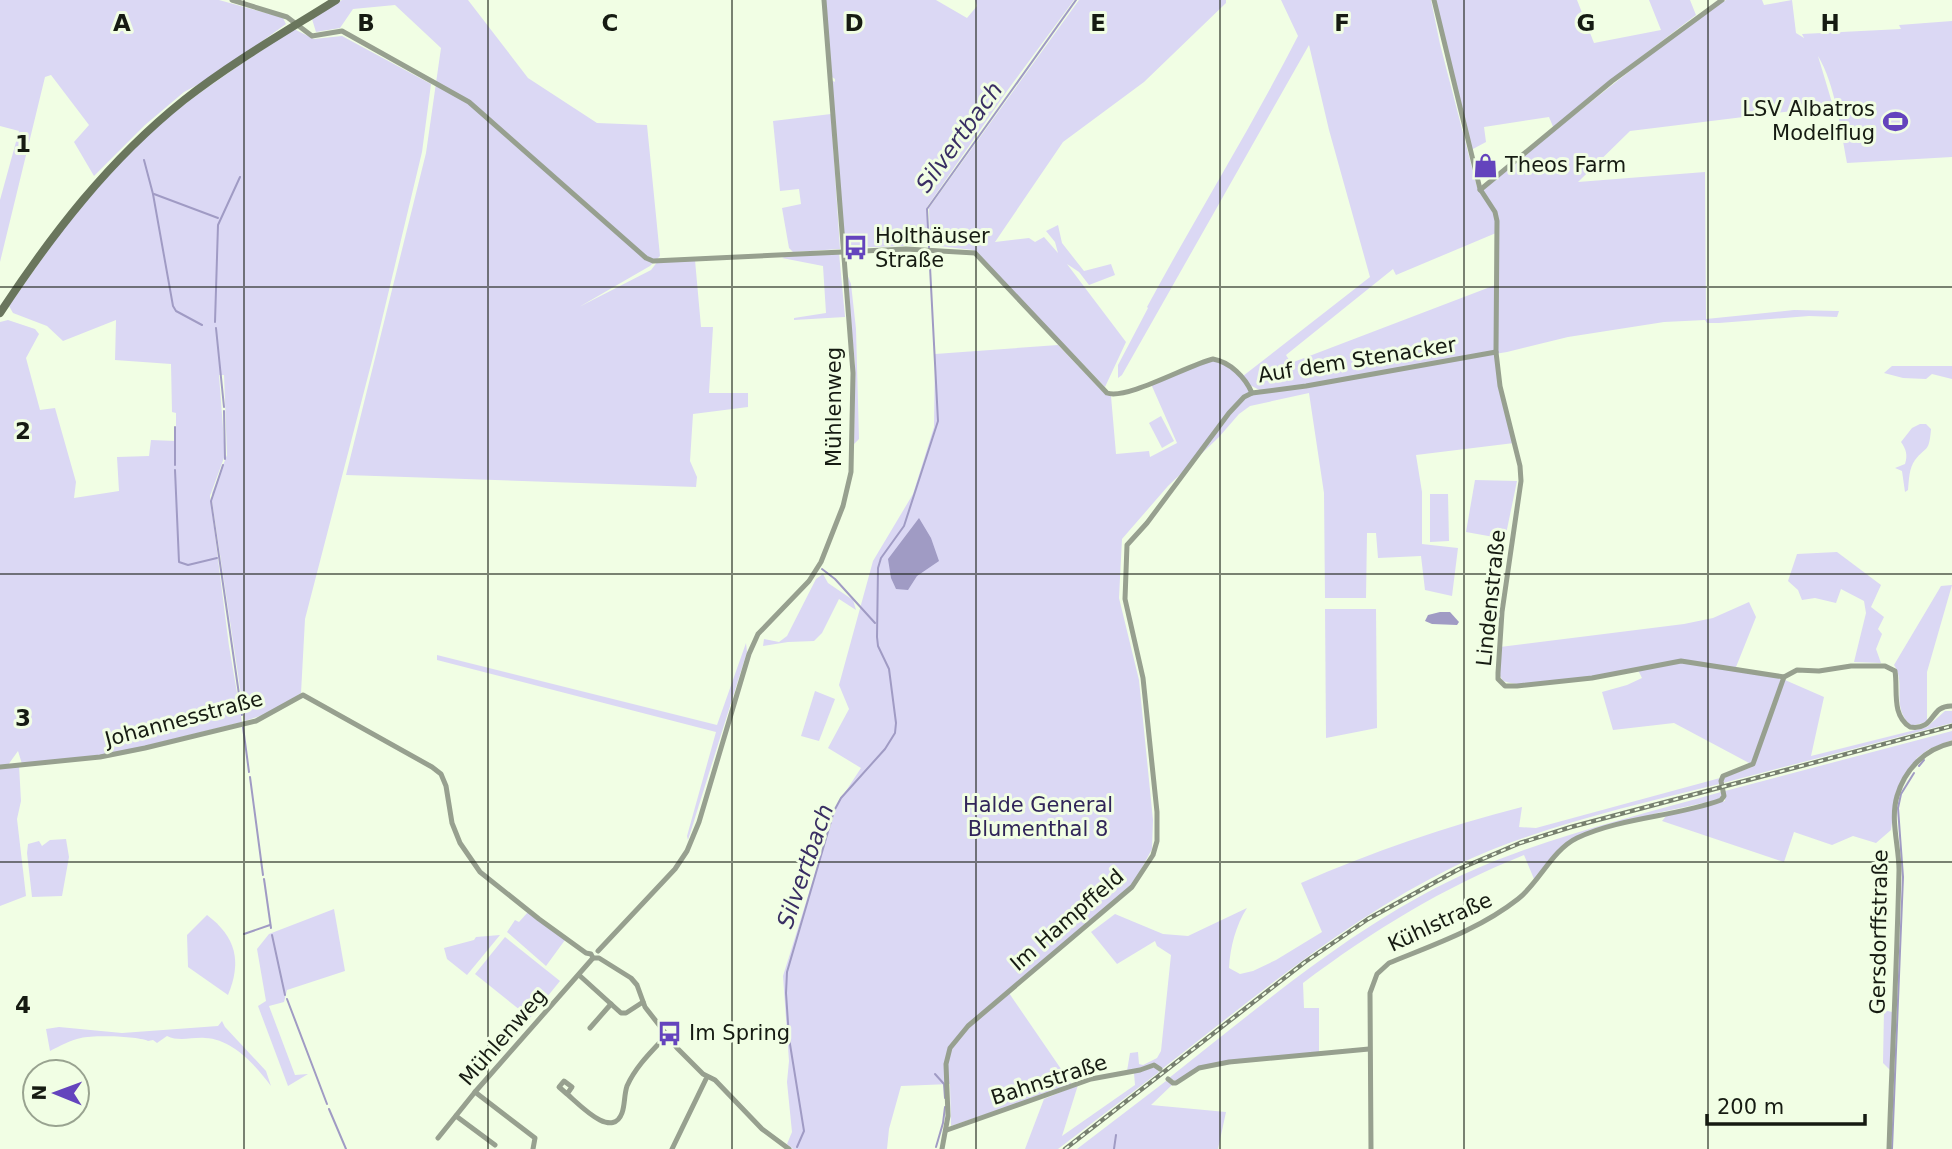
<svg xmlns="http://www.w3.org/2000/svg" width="1952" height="1149" viewBox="0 0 1952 1149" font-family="'DejaVu Sans',sans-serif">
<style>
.green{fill:#dbd8f4;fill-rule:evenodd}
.water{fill:#a09bc4}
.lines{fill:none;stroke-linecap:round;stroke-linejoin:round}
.stream{stroke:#a09bc4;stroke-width:2}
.minor{stroke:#97a08f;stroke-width:5}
.secondary{stroke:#6a765d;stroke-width:8}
.rail-casing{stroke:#77806f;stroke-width:4.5}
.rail{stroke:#f1fee4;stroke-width:2;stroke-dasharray:5;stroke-linecap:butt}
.grid{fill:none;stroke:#161b12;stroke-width:2;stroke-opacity:0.55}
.labels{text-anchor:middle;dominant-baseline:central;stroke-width:6;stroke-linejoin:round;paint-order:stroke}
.poi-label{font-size:21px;fill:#161b12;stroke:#f1fee4;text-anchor:start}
.street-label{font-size:21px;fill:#161b12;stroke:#f1fee4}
.park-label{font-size:21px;fill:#312559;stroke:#f1fee4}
.water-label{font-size:23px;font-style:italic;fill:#392e63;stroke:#f1fee4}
.grid-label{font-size:23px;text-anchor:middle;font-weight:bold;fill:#161b12;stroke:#f1fee4;stroke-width:6;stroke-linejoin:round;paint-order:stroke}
</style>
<rect width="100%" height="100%" fill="#f1fee4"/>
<!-- green -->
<g class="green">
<polygon points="0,0 219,0 277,16 283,18 286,24 212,77 184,92 145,125 94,176 74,142 89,125 51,75 45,77 0,262 0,200 19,131 0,126"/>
<polygon points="342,0 468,0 528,78 597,123 647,125 660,256 650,266 579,307 651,270 658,261 695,260 701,327 713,327 709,393 748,393 748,407 693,414 690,461 697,477 696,487 346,475 426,153 441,48 395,5 353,9 340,28 316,32 312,19"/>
<polygon points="825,0 936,0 967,18 977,6 975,0 1074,0 1007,91 927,207 927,245 846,248 843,243 831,80 835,82 835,79 832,77"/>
<polygon points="1079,0 1226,0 1226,3 1144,82 1063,142 995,242 1029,238 1035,242 1044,237 1058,253 1055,242 1046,231 1058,225 1062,243 1084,271 1111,264 1115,275 1089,285 1079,272 1067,264 1126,342 1105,387 973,250 930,245 929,208"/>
<path d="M1281,0H1431L1440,44L1477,187L1480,190L1684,28L1726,0H1762L1764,5L1792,0L1796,33L1804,38L1802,34L1901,29L1899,25L1952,21V157L1847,163C1841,131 1835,84 1818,56L1833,106L1630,131L1578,182L1705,172L1706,319L1794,310L1839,311L1837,317L1809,316L1719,323H1707L1705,320L1664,322L1568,337L1507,352L1263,392L1250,385L1243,376L1370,277L1329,130L1309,45L1122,375L1118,378V365L1148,308L1147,307C1196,216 1251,128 1298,36ZM1496,233L1498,284L1291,363L1286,355L1393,269L1396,275Z"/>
<polygon points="1436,0 1577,0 1594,43 1661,30 1649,0 1690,0 1696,15 1608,82 1554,129 1549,117 1484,127 1486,142 1471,150"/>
<path d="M294,29L314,39L342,36L431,84L422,152L374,353L305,619L301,693L271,712L245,721L212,501V493L227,455L224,375H219L225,455L210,496L229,646L242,722L100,757L22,764L18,751L8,765L0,767V322L8,320L35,329L39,334L26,358L40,410L55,408L76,482L74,498L119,491L117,457L149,456L151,440L176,441V413L172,412L171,364L115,360L116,320L63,341L47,326L13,313L9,306C46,253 82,199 127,154C176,105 237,67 294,29Z"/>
<polygon points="831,114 840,249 793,252 789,248 782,208 801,204 799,189 780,191 773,121"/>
<polygon points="839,253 845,317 794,320 794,318 826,313 823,266 782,258 787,256"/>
<polygon points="845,269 851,284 856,329 859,439 854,444 855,363"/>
<path d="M1058,345L1103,392L1111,396L1116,454L1149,451L1150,457L1177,443L1151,384L1214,360C1231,365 1243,379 1252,394L1495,354L1514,443L1416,455L1422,492V544L1458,548L1452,596L1425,590L1421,556L1378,558L1376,533H1367L1366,598H1325L1324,493L1309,393L1250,406L1239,414L1219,437L1168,486L1122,539L1119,598L1139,680L1153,820L1152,849L1132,886L1009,993L1072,1085L951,1126L950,1084L901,1086L889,1129L887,1149H793L787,1144L792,1132L787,1082L789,1061L783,976L836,806L861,768L828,748L849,709L839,685L873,561L913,494L934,427L935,354Z"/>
<polygon points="1892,366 1952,366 1952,379 1932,374 1926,379 1903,378 1884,373"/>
<polygon points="1161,416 1174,441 1162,448 1149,423"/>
<path d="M1920,424H1926L1931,429C1929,453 1927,445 1915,460C1909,468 1909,480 1908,490L1905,492L1902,471L1895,468L1905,464C1908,455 1906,449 1901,442L1912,428Z"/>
<polygon points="1475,480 1517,481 1505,539 1466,532"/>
<polygon points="1430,494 1448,494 1449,541 1430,542"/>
<polygon points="1837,552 1881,585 1871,607 1884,617 1878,629 1882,634 1876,649 1881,663 1854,662 1866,613 1864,601 1841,589 1836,603 1815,598 1802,600 1798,590 1788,581 1797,554"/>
<polygon points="823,574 828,583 853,600 856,610 839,599 822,633 814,641 788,642 763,646 764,639 779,642 787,636 816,579"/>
<path d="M1952,585L1927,672V722L1911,726C1890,706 1907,684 1894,665L1941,586Z"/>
<path d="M1749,602L1756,617L1736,667L1781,679L1751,764L1674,723L1613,730L1602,692L1627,685L1642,678L1637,668C1602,676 1537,692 1503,681L1499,674L1500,647L1684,624L1713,618Z"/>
<polygon points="1325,609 1376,609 1377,728 1326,738"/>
<polygon points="746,643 747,652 688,840 687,836 716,732 437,660 437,655 717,725"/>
<polygon points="1785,680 1824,697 1811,756 1927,727 1945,711 1952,711 1952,723 1723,783 1723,778 1752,767"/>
<polygon points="815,691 835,699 819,741 801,736"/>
<polygon points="1952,731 1952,740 1929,749 1917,758 1896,792 1891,830 1876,843 1853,836 1832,845 1794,832 1784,862 1662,821 1666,816 1725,801 1725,791"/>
<polygon points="19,765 21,801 17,819 26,896 0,906 0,768"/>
<path d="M1720,778L1719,784C1631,806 1536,827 1455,866C1347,919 1256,996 1162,1069L1157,1065L1127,1071L1130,1053L1138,1052L1139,1064L1143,1065L1157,1058L1161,1051L1171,955L1157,946L1155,941L1117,964L1091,932L1115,914L1163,934L1188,936L1247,908C1236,925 1230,947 1229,968L1240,974L1253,971L1276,960L1322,932L1301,883C1372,852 1447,826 1522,807L1519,827L1536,828Z"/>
<path d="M1721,792L1722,796L1717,800L1657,813L1573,838L1534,879L1524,855C1444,887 1372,931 1303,983L1304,1008H1319V1053L1199,1068L1176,1081L1169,1078C1262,1005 1354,925 1462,875C1546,837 1633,817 1721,792Z"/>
<polygon points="66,839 69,857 62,896 32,897 27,853 28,844 39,841 42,846 50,840"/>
<polygon points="334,909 345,971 287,990 284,1002 269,1006 295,1075 308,1074 288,1086 258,1006 266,1001 257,949 269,934"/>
<polygon points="528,912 565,940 546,966 507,932 515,920 519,922"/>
<path d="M207,915C236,937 242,961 228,995L188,967L187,935Z"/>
<polygon points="500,935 467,975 447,959 444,948 474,940 476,937"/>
<polygon points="505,937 560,981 530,1018 475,974"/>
<polygon points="1884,1010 1892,1012 1890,1070 1883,1063"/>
<path d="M222,1021L225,1027L266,1071L271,1086C256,1066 233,1039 205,1038C192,1037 179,1042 167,1036L157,1043L153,1040L148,1041C137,1036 93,1035 81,1038C70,1040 60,1046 50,1051L46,1029L59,1027L122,1033L218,1026Z"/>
<polygon points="1149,1068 1156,1068 1159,1072 1058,1149 1025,1149 1044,1099 1078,1085 1062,1136 1135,1085 1134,1073"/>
<polygon points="1166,1081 1173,1084 1151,1105 1226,1112 1218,1149 1077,1149"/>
</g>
<!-- water -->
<g class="water">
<polygon points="919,518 931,538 939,561 917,576 908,590 896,589 891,578 888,559"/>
<polygon points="1440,612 1450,612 1459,622 1457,625 1432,624 1425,621 1428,615"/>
</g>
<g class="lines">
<!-- stream -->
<g class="stream">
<polyline points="144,160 153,194 173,306 176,311 202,325"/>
<polyline points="154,194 218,218"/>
<polyline points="215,322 218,225 240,177"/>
<polyline points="216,328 224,407"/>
<polyline points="224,411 225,459"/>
<polyline points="175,427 175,465"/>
<polyline points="223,465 211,501 242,715"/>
<polyline points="175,470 179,562 188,565 217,558"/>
<polyline points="822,569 835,579 875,623"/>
<polyline points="243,727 249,772"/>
<polyline points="1919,766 1924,760"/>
<polyline points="250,777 263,875"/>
<polyline points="264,879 271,928"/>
<polyline points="244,934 270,925"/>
<polyline points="272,935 285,995"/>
<polyline points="287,999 327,1104"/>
<polyline points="935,1074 944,1084 945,1098"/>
<polyline points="329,1109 346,1149"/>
<polyline points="797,1147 804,1131 789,1038 786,993 787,972 834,811 841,798 885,749 895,733 896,723 889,669 878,646 877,637 878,568 881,558 904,526 938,421 927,209 1076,0"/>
<polyline points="936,1147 943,1123 945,1107"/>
<polyline points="1114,1149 1116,1135"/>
<polyline points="1892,1149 1903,877 1898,808 1901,794 1914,773"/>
</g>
<!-- minor -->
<g class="minor">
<path d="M232,0L287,17L312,36L342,31L469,102L646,258L653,261L906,249L975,253L1107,393C1127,400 1188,365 1213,359C1230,362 1245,377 1252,393"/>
<path d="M1434,0L1480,189L1495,212L1497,221L1496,352L1500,386L1520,466L1521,481L1502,612L1498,673V679L1505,686H1517L1592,678L1681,661L1784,677L1797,670L1819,671L1851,666H1885L1895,671C1898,690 1891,715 1910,727C1936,731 1929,705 1952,706"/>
<polyline points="1480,190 1612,81 1722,0"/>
<polyline points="0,767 100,757 145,748 256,721 303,695 432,767 441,774 446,786 452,823 460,843 480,872 539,919 586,953 591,954 593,958 599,958 631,978 637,985 645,1007 677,1048 703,1074 715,1080 762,1129 789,1149"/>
<polyline points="598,951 675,869 687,851 699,822 749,654 758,634 809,581 821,562 843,506 851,472 853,373 824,0"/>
<polyline points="579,975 621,1013 626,1013 643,1002"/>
<polyline points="590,1028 611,1004"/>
<polyline points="1168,1079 1173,1083 1176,1083 1199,1068 1229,1062 1369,1049"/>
<polyline points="475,1092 535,1138 533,1149"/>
<path d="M567,1094L559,1087L564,1081L572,1087L567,1094C579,1104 612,1140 622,1113C625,1105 624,1095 627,1086C636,1066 652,1051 667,1035"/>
<polyline points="456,1116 495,1145"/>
<polyline points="947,1130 1091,1079 1140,1070 1154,1065 1160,1069"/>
<polyline points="438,1138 475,1092 593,958"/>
<polyline points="672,1149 706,1079"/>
<polyline points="942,1149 948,1116 946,1064 950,1048 968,1026 1132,887 1153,855 1157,841 1157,812 1143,678 1125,599 1127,545 1147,523 1229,413 1244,397 1252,393 1306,386 1496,352"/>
<path d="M1371,1149L1370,993L1377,974L1389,963C1433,945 1480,929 1518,899C1539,883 1552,850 1577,838C1622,817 1675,817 1721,800L1724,796L1721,781L1723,776L1753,764L1784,677"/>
<path d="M1889,1149C1892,1056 1897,963 1899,870C1899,846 1890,820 1897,796C1905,769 1925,749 1952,743"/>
</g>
<!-- secondary -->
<path class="secondary" d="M0,313C52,234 109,160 184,100C231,63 285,32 336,0"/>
<defs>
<polyline id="rail" points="1065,1149 1305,962 1368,919 1459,869 1520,843 1571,827 1952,726"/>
</defs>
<!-- rail casing -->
<use href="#rail" class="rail-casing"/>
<!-- rail -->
<use href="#rail" class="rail"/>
</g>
<!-- grid -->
<path class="grid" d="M244,0V1149M488,0V1149M732,0V1149M976,0V1149M1220,0V1149M1464,0V1149M1708,0V1149M0,287H1952M0,574H1952M0,862H1952"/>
<!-- icons -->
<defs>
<symbol id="stadium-bare" viewBox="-9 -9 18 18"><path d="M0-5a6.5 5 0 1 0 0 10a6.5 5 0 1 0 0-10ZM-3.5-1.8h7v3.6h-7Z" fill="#6444bd" stroke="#f1fee4" stroke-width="2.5" paint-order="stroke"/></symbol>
<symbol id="shop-bare" viewBox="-9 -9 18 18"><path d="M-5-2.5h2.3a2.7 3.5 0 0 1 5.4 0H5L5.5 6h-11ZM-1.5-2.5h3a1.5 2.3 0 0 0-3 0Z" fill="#6444bd" stroke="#f1fee4" stroke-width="2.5" paint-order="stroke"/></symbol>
<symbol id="bus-bare" viewBox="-9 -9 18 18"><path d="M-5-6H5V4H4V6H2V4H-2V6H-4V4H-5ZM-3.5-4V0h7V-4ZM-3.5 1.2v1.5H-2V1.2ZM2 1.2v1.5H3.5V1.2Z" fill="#6444bd" stroke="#f1fee4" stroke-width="2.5" paint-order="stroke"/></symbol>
</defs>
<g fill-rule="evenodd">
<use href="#stadium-bare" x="1878" y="104" width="35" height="35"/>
<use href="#shop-bare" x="1468" y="148" width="35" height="35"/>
<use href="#bus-bare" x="838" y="230" width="35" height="35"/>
<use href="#bus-bare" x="652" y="1016" width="35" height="35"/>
</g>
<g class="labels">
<!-- poi labels -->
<g class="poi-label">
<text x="1875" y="109" text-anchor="end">LSV Albatros<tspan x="1875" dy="24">Modelflug</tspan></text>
<text x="1505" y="165">Theos Farm</text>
<text x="875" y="236">Holthäuser<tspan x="875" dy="24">Straße</tspan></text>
<text x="689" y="1033">Im Spring</text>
</g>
<!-- street labels -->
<g class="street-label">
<text transform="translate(1357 360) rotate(-9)">Auf dem Stenacker</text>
<text transform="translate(834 407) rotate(-90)">Mühlenweg</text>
<text transform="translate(1491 598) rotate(-84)">Lindenstraße</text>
<text transform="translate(184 719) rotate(-15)">Johannesstraße</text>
<text transform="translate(1067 920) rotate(-41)">Im Hampffeld</text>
<text transform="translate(1440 922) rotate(-25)">Kühlstraße</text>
<text transform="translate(1879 932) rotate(-89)">Gersdorffstraße</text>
<text transform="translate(503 1037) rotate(-49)">Mühlenweg</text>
<text transform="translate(1049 1080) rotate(-18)">Bahnstraße</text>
</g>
<!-- park labels -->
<g class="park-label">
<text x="1038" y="805">Halde General<tspan x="1038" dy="24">Blumenthal 8</tspan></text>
</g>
<!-- water labels -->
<g class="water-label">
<text transform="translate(959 137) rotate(-54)">Silvertbach</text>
<text transform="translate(805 866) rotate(-71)">Silvertbach</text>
</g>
</g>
<g class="grid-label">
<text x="122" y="31">A</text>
<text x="366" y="31">B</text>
<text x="610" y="31">C</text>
<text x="854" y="31">D</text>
<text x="1098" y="31">E</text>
<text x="1342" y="31">F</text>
<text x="1586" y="31">G</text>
<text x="1830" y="31">H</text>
<text x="23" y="152">1</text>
<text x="23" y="439">2</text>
<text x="23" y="726">3</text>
<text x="23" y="1013">4</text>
</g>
<!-- north arrow -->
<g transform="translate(56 1093) rotate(271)"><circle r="33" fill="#f1fee4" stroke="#99a390" stroke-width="2"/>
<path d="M0-5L12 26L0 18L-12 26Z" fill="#6444bd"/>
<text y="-10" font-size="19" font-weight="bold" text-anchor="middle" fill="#161b12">N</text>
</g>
<!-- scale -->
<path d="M1707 1114v10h158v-10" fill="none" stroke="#161b12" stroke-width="3.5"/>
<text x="1717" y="1114" font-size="21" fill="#161b12" stroke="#f1fee4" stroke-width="5" paint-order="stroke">200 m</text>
</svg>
